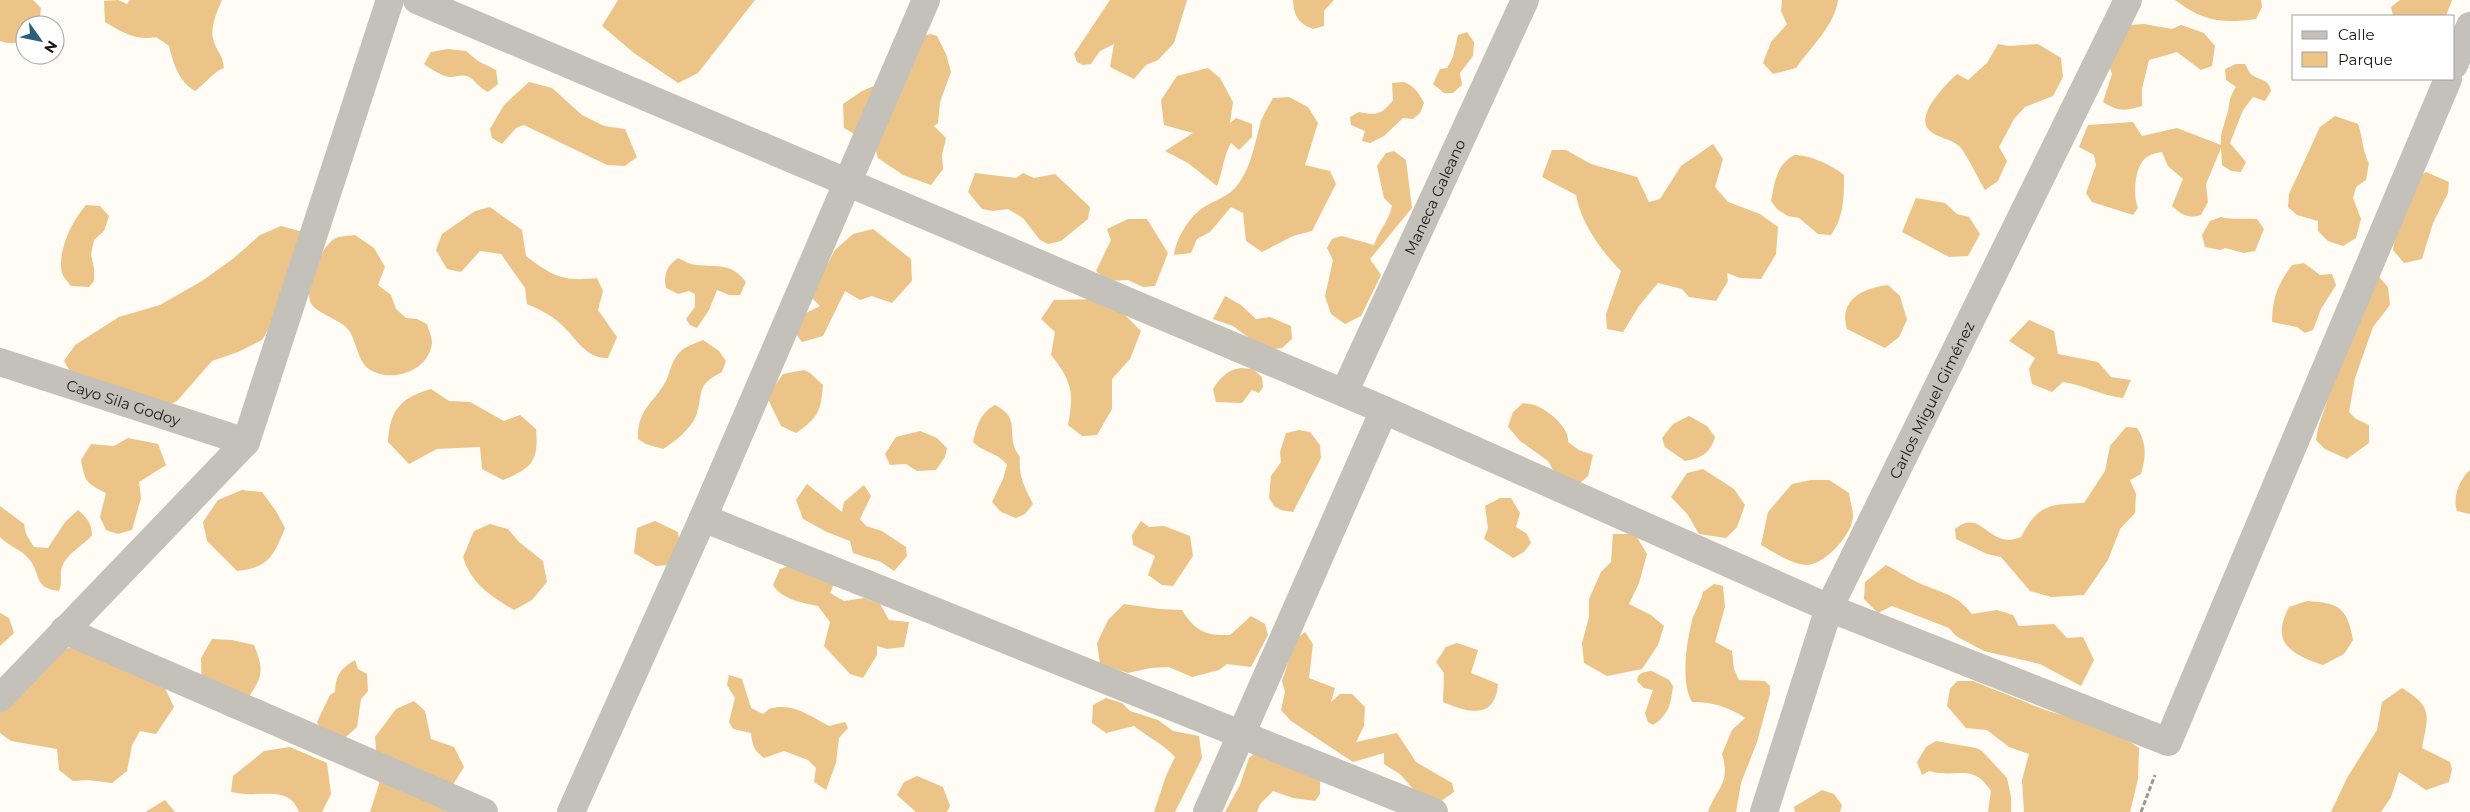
<svg xmlns="http://www.w3.org/2000/svg" width="2470" height="812" viewBox="0 0 2470 812" font-family="Montserrat,sans-serif">
<style>
.green{fill:#edc488}
.lines{fill:none;stroke-linecap:round;stroke-linejoin:round}
.path{stroke:#9b9792;stroke-width:3;stroke-dasharray:5 2.5;stroke-linecap:butt}
.minor{stroke:#c4c0ba;stroke-width:28}
.labels{text-anchor:middle;dominant-baseline:central;stroke-width:5;stroke-linejoin:round;paint-order:stroke}
.street-label{font-size:15px;fill:#1a1611;stroke:#fff}
</style>
<rect width="100%" height="100%" fill="#fffbf5"/>
<!-- green -->
<g class="green">
<path d="M0,0H33L41,8L39,25H25V38C17,45 10,44 0,41Z"/>
<path d="M118,0L127,4L130,0H222C217,11 209,30 214,42C218,54 222,52 224,68C213,72 205,84 195,91C178,80 174,65 169,46L156,37C135,41 122,32 105,22L104,1Z"/>
<polygon points="618,0 755,0 698,73 678,83 634,53 602,26"/>
<polygon points="1110,0 1187,0 1174,43 1158,60 1146,65 1134,79 1110,67 1114,44 1100,51 1091,64 1083,65 1077,62 1074,54"/>
<path d="M1293,0H1334L1324,11V26L1313,29C1298,23 1294,16 1293,0Z"/>
<path d="M1782,0H1838C1835,25 1810,48 1796,68L1773,74L1763,63L1771,42L1787,24L1781,11Z"/>
<path d="M2175,0H2261L2262,7L2256,19C2223,24 2202,21 2175,0Z"/>
<polygon points="2400,0 2452,0 2446,16 2393,16 2391,7"/>
<path d="M2144,24L2172,29L2181,25L2204,33L2215,46L2212,66L2201,70L2177,52L2149,60L2142,89V106C2124,111 2119,112 2103,102L2112,74L2109,65L2130,25Z"/>
<polygon points="1467,32 1474,42 1473,56 1460,73 1462,85 1453,93 1444,93 1433,84 1440,69 1447,68 1453,57 1458,35"/>
<polygon points="931,34 937,36 946,54 951,72 940,102 938,123 934,126 946,138 942,155 943,169 931,185 903,175 878,158 874,145 844,128 843,104 862,91 883,82 908,40"/>
<path d="M1998,44L2009,46L2038,44L2061,58L2063,77L2053,96L2025,107L2014,119L1999,147L2007,161L1998,181L1985,190C1979,180 1967,155 1960,147C1952,139 1938,138 1930,131C1913,117 1946,84 1957,74L1968,80L1987,63Z"/>
<path d="M448,49L466,51L478,61L496,70L498,84L488,92C479,88 475,80 469,77C463,74 458,76 453,77C444,78 431,69 424,64L431,52Z"/>
<path d="M2236,64H2245C2247,67 2249,73 2252,75C2261,81 2269,79 2271,91L2265,101L2253,97L2243,110L2230,143L2246,162L2241,172L2231,171L2222,165L2221,148L2206,184L2208,202L2201,215C2188,219 2182,215 2172,206L2183,179L2168,166L2162,152C2157,153 2151,154 2147,157C2134,165 2133,196 2138,208L2133,215L2092,202L2086,193L2096,165L2094,155L2079,147L2088,125L2133,122L2142,136L2177,128L2221,145C2220,133 2223,129 2226,118C2231,104 2227,101 2236,87L2226,80L2225,69Z"/>
<path d="M1208,68L1220,78L1233,102L1230,123L1236,118L1252,124V137L1239,150L1231,143C1223,157 1223,171 1217,186L1188,163L1165,151L1193,133L1164,125L1161,100L1177,76Z"/>
<polygon points="529,82 552,88 582,115 604,126 625,129 637,157 625,166 607,165 524,125 516,128 502,144 492,138 490,129 504,105"/>
<path d="M1404,82C1414,86 1419,93 1424,103L1420,113L1413,119L1403,118L1384,136L1370,143L1362,141L1365,131L1351,125L1350,117L1359,112C1376,116 1383,114 1393,100L1392,83Z"/>
<path d="M1289,97L1308,107L1318,123L1305,165L1330,171L1336,184L1312,231L1293,236L1262,252L1246,241L1243,213L1231,207L1210,232L1197,239L1191,253L1174,255C1176,239 1188,219 1201,209C1214,200 1230,197 1239,183C1252,164 1254,146 1260,125C1262,116 1269,106 1273,98Z"/>
<path d="M2335,116L2358,124C2363,137 2362,151 2369,163L2366,180L2356,187L2353,198L2361,219L2356,238L2343,246L2328,241L2318,231V221L2297,215L2288,207L2289,194L2320,127Z"/>
<path d="M1713,144L1723,159L1715,187L1728,202L1760,214L1778,227L1776,254L1761,279L1740,278L1727,273L1728,281L1716,301L1689,297L1682,289L1658,283L1639,306L1623,332L1607,329L1606,314L1621,271C1601,251 1581,223 1576,195L1542,177L1552,150H1566L1591,164L1637,177L1649,202L1660,199L1681,166Z"/>
<path d="M1394,151L1406,160L1412,208L1370,259L1381,275L1361,316L1345,324L1331,314L1325,296L1333,260L1327,248L1332,239L1342,236L1374,245C1379,230 1389,221 1392,206L1384,198L1377,166L1386,153Z"/>
<path d="M1794,155C1810,155 1832,165 1844,175C1844,197 1844,217 1831,235L1818,234L1799,218L1788,216L1777,209L1771,201C1775,181 1776,166 1794,155Z"/>
<polygon points="2426,172 2449,182 2448,193 2433,223 2422,259 2404,263 2393,250 2400,207 2411,180"/>
<polygon points="975,173 1016,178 1023,173 1034,178 1055,174 1090,207 1088,219 1061,241 1048,244 1040,240 1023,218 1008,209 993,211 982,209 968,192"/>
<polygon points="1916,198 1945,203 1957,214 1969,217 1980,234 1968,256 1949,257 1902,232"/>
<path d="M86,205L100,206L109,216L104,231L94,240L91,254L94,268V281L89,287L71,286C68,282 63,277 62,273C57,251 72,221 86,205Z"/>
<path d="M490,207L522,230L526,256C553,276 562,282 597,278L603,291L598,310L617,337L608,358C587,359 577,340 564,327C553,316 541,310 527,304L525,288L501,254L480,251L461,272L447,269L436,250L442,234L475,211Z"/>
<path d="M2221,217C2233,220 2245,218 2257,219L2264,229L2255,251L2244,253L2225,248L2220,250L2205,247L2202,235L2210,221Z"/>
<polygon points="1128,219 1147,219 1168,253 1155,286 1143,287 1128,280 1107,281 1096,271 1111,240 1107,229"/>
<polygon points="281,226 303,232 277,315 262,340 238,352 212,361 177,401 152,412 80,388 64,361 75,345 119,317 160,305 202,281 234,258 260,235"/>
<polygon points="873,229 911,259 912,281 892,303 872,296 860,300 845,291 823,336 802,342 790,326 804,314 820,306 810,296 835,250 853,234"/>
<path d="M355,235L374,248L385,267L378,285L391,295L396,309L406,318L417,319L427,324C428,329 432,337 432,342C430,371 391,384 369,369C359,363 356,342 350,332C343,320 322,316 313,306C300,292 321,245 336,238C341,236 349,236 355,235Z"/>
<path d="M678,258C684,261 691,265 697,265C718,267 732,263 746,282L740,295H729L717,290L709,310L697,328L690,325L686,319L695,307V294L689,291L678,294L666,288C663,274 667,266 678,258Z"/>
<path d="M2304,263L2320,275L2332,274L2336,285L2321,309L2313,330L2305,333L2297,327L2272,322C2273,297 2277,286 2292,265Z"/>
<path d="M2378,276L2388,287L2390,305L2373,327L2355,378L2349,412L2356,419L2369,425V443L2347,459L2325,449L2316,440C2318,421 2328,405 2331,385Z"/>
<path d="M1888,285L1900,296L1907,320L1899,337L1885,348L1847,329C1838,300 1863,288 1888,285Z"/>
<polygon points="1225,296 1241,305 1256,319 1270,317 1291,326 1292,339 1282,348 1265,350 1233,326 1213,319"/>
<path d="M1097,299L1125,315L1141,331L1130,359L1112,379V409L1097,435L1082,436L1068,425C1075,392 1071,380 1051,355L1055,332L1041,319L1054,300Z"/>
<path d="M2029,320L2054,331L2058,354L2098,362L2111,377L2131,380L2123,398C2101,396 2085,385 2063,382L2052,392L2032,384L2029,369L2035,358L2009,341Z"/>
<path d="M703,340L719,351L726,361L722,372C694,386 704,394 696,416C690,430 674,442 663,449L646,444L638,439C637,409 654,403 666,381C671,370 671,360 682,350C687,346 696,343 703,340Z"/>
<path d="M1241,368L1253,369L1262,377L1263,387L1259,393L1252,390L1242,403L1216,402L1213,389C1220,378 1227,370 1241,368Z"/>
<path d="M804,370L810,373L823,385C821,411 818,418 796,433L781,426L767,397L783,374Z"/>
<path d="M431,389L449,401L470,402L504,421L520,415L536,429C539,461 532,468 503,480L482,469L480,447L437,449L409,464L388,442C390,410 400,398 431,389Z"/>
<path d="M1523,403C1528,404 1535,404 1539,407C1550,412 1570,429 1568,442L1579,450L1593,455L1588,476L1580,483L1568,479L1553,470L1548,461L1520,441L1508,427L1513,412Z"/>
<path d="M995,405C1024,420 1003,435 1020,457C1018,476 1025,488 1033,504L1025,514L1016,518L1001,512L992,502L1003,479L1007,465C999,453 982,452 973,442C977,426 980,413 995,405Z"/>
<path d="M1689,416L1707,426L1715,437C1710,454 1701,458 1685,461L1665,447L1662,438L1673,424Z"/>
<path d="M2126,427L2137,428C2147,443 2146,457 2141,474L2130,480L2136,494L2135,513L2120,529L2108,560L2084,595L2051,597L2030,591L2001,557L1987,554L1956,539L1955,529C1979,510 1985,539 2009,540C2012,540 2017,538 2021,537C2038,505 2049,504 2084,503L2105,471L2110,446Z"/>
<polygon points="1299,430 1310,432 1320,445 1321,458 1293,512 1281,510 1274,506 1269,498 1271,476 1281,462 1280,452 1286,433"/>
<polygon points="920,431 937,438 947,448 945,457 936,470 917,471 906,464 890,465 885,454 896,437"/>
<path d="M128,438L158,444L166,465L139,482L141,498L132,530L118,534L106,530L100,517L106,493C86,483 85,482 81,460L91,444L114,446Z"/>
<polygon points="1703,469 1734,489 1745,505 1737,527 1726,538 1699,534 1688,515 1671,497 1687,473"/>
<path d="M2470,470V514L2457,511C2452,498 2460,478 2470,470Z"/>
<path d="M1811,480H1829L1849,493C1850,501 1853,509 1853,517C1852,534 1826,564 1807,565C1792,565 1774,552 1761,545L1768,512L1792,484Z"/>
<polygon points="807,484 842,512 844,502 864,485 871,496 860,519 866,526 882,531 906,547 907,556 894,571 881,562 853,553 850,541 827,532 803,519 796,500"/>
<path d="M242,490L262,492L276,511L285,528C274,555 269,568 237,571L207,541L203,522L218,500Z"/>
<polygon points="1500,498 1511,498 1520,513 1516,527 1527,534 1531,543 1524,552 1513,558 1484,539 1488,528 1485,506"/>
<path d="M0,506L24,524L26,534L34,547L48,548L65,522L78,510C86,517 92,523 92,535C83,546 67,553 62,567C59,575 63,581 59,591C33,588 42,575 29,559C21,549 8,546 0,537Z"/>
<path d="M655,521L678,532C681,547 677,554 667,565L656,566L634,553L637,528Z"/>
<polygon points="1141,521 1149,527 1164,526 1190,536 1193,556 1173,586 1162,585 1148,575 1155,556 1133,545 1132,535"/>
<path d="M490,524L508,529L519,542L543,561L547,582L532,600L514,610C491,596 471,584 463,557L474,531Z"/>
<polygon points="1613,534 1635,534 1647,554 1639,583 1629,604 1651,615 1664,626 1658,645 1642,669 1607,676 1584,663 1582,643 1589,617 1589,599 1601,572 1611,562"/>
<path d="M807,560L834,584L830,593L844,601L864,598L880,604L889,620L909,622L904,647L887,649L877,646V655L863,678L850,674L824,646L830,622L818,606C803,603 781,599 773,585L780,569Z"/>
<path d="M1886,565C1900,572 1914,582 1929,587C1949,595 1958,597 1972,614L1997,610L2013,615L2019,626L2054,624L2067,638L2083,637L2094,660L2081,686L2040,664L1984,651L1956,636L1949,628L1892,606L1878,613L1864,599L1865,582Z"/>
<path d="M1714,584L1723,586L1725,607L1715,642L1732,651L1734,669L1739,680L1765,681L1770,686V694L1757,742L1741,783L1736,812H1708C1717,787 1731,784 1722,754L1732,730L1745,718C1727,706 1712,702 1692,702C1681,683 1686,646 1691,625C1693,613 1701,603 1703,592Z"/>
<path d="M2307,601C2340,603 2347,608 2353,640L2344,654L2323,665C2291,654 2270,643 2289,607Z"/>
<path d="M1124,604L1160,609L1182,610C1195,631 1206,636 1230,635L1251,616L1265,624L1268,635L1251,667L1227,664L1219,670L1192,677L1169,667L1150,668L1128,673L1100,664L1097,643L1108,620Z"/>
<polygon points="0,613 9,618 14,633 0,646"/>
<polygon points="1305,632 1313,644 1309,678 1335,688 1331,702 1340,694 1352,694 1365,707 1364,726 1356,742 1397,733 1416,762 1452,783 1454,792 1437,804 1422,799 1401,775 1384,764 1384,753 1353,762 1291,721 1281,710 1285,692 1282,681 1296,639"/>
<path d="M212,639L232,640L254,645C264,670 263,676 248,698L202,691L201,658Z"/>
<path d="M1457,643L1478,650L1471,673L1498,684C1495,720 1469,713 1443,702L1444,673L1436,662L1446,647Z"/>
<polygon points="73,647 161,680 174,707 156,734 140,731 132,745 127,771 112,783 88,780 73,781 59,770 57,749 11,741 0,733 0,709 41,655"/>
<path d="M355,660L358,669L367,674L368,691L361,699L357,727L338,744L327,739L317,722L330,695L335,692C336,675 340,669 355,660Z"/>
<path d="M1652,671L1669,680L1673,686C1671,703 1669,715 1653,725L1648,722L1645,713L1653,690L1644,688L1637,681C1638,672 1644,672 1652,671Z"/>
<path d="M729,675L742,679L751,708L763,714L769,709C793,702 809,716 829,726L845,722L848,728L839,738L836,763L826,790L814,782L816,768L808,760L784,751L764,758C754,751 752,744 751,733L733,729L729,722L735,698L727,685Z"/>
<polygon points="1957,681 1973,681 2045,710 2115,731 2139,748 2138,779 2130,812 2024,812 2022,780 2029,754 2009,747 1987,730 1966,728 1947,706 1950,689"/>
<path d="M2402,688C2434,708 2428,715 2422,748L2450,762L2452,769L2449,782L2426,790L2399,772L2391,797L2381,812H2331L2347,778L2377,730L2382,702Z"/>
<path d="M1106,698L1122,703L1130,711L1158,720L1173,731L1199,736L1202,758L1175,812H1154L1166,776L1175,757C1161,742 1149,738 1134,726L1106,733L1092,723L1093,705Z"/>
<polygon points="414,701 425,711 431,739 454,747 464,767 439,807 461,808 462,812 370,812 379,784 375,737 396,709"/>
<polygon points="1272,737 1320,773 1320,794 1315,801 1293,798 1273,791 1260,804 1257,812 1225,812 1240,785 1249,758"/>
<path d="M1936,741L1976,748L1982,751L2007,778L2011,797V812H1988L1991,791C1972,762 1957,779 1929,771L1922,775L1917,762L1926,747Z"/>
<path d="M290,747L327,763L331,794L322,812H299C291,791 274,794 255,794C247,795 239,793 231,792L233,776L264,751Z"/>
<polygon points="917,776 943,787 950,806 947,812 916,812 897,795 904,782"/>
<polygon points="1822,790 1834,794 1842,805 1840,812 1795,812 1794,807"/>
<polygon points="165,800 175,812 146,812 147,811"/>
</g>
<g class="lines">
<!-- path -->
<polyline class="path" points="2141,812 2155,775"/>
<!-- minor -->
<g class="minor">
<polyline points="417,0 1384,410 1829,608 2168,742 2448,79"/>
<polyline points="2454,65 2470,26"/>
<path id="s1" d="M0,362L246,442"/>
<path id="s2" d="M1344,393L1525,0"/>
<polyline points="703,518 1434,812"/>
<polyline points="64,630 484,812"/>
<polyline points="0,698 246,442 390,0"/>
<polyline points="571,812 703,518 926,0"/>
<polyline points="1207,812 1384,410"/>
<path id="s3" d="M1764,812L1829,608L2128,0"/>
</g>
</g>
<g class="labels">
<!-- street labels -->
<g class="street-label">
<text stroke="none"><textPath href="#s2" startOffset="216">Maneca Galeano</textPath></text>
<text stroke="none"><textPath href="#s3" startOffset="446">Carlos Miguel Giménez</textPath></text>
<text stroke="none"><textPath href="#s1" startOffset="130">Cayo Sila Godoy</textPath></text>
</g>
</g>
<!-- legend -->
<rect x="2292" y="15" width="162" height="65" fill="#ffffff" stroke="#a3a2a0"/>
<rect x="2302" y="31" width="25" height="8" fill="#c4c0ba" stroke="#a3a2a0"/>
<text x="2338" y="40" font-size="15" fill="#1a1611">Calle</text>
<rect x="2302" y="52" width="25" height="15" fill="#edc488" stroke="#a3a2a0"/>
<text x="2338" y="65" font-size="15" fill="#1a1611">Parque</text>
<!-- north arrow -->
<g transform="translate(40 40) rotate(123)"><circle r="24" fill="#ffffff" stroke="#a3a2a0"/>
<path d="M0-4L9 19L0 12L-9 19Z" fill="#285f79"/>
<text y="-8" font-size="14" font-weight="bold" text-anchor="middle" fill="#1a1611">N</text>
</g>
</svg>
